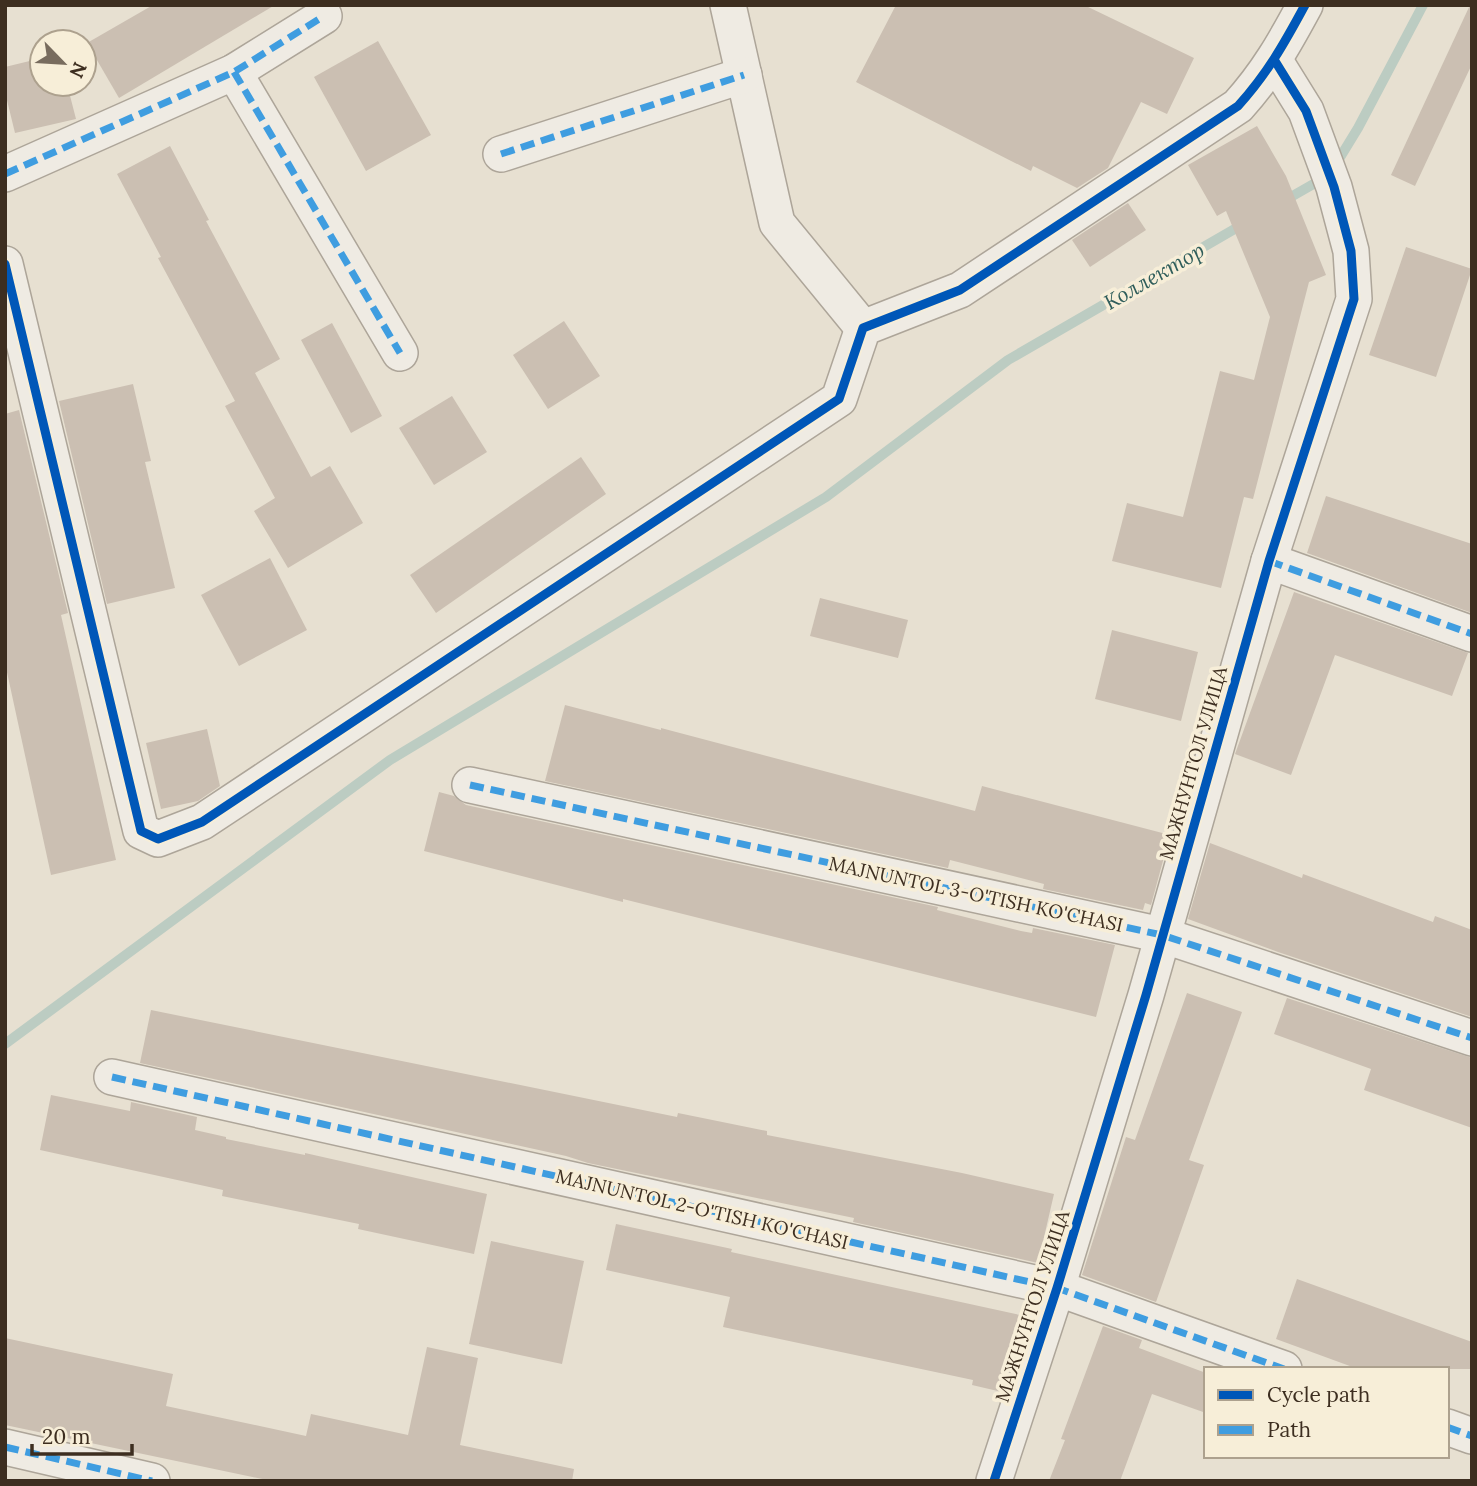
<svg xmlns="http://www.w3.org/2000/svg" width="1477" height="1486" viewBox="0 0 1477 1486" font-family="Lora,serif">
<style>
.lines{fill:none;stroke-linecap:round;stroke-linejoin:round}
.stream{stroke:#bcccc2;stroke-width:10}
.building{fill:#cbbfb2}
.minor-casing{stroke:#ada599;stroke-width:38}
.minor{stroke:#efebe3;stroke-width:35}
.quiet{stroke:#3f9de0;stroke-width:7;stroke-dasharray:14 7;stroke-linecap:butt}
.cycleway-casing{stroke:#f7eed8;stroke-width:13}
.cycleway{stroke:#0057b8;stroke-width:9}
.labels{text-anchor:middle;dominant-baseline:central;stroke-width:7;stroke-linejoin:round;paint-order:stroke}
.street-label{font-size:19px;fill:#3d2e20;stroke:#f7eed8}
.water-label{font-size:21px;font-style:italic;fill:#2f5d5a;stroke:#f7eed8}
</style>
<rect width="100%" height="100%" fill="#e7e0d1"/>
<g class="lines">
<!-- stream -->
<g class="stream">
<polyline points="1336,164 1358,128 1423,5"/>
<polyline points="1282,202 1324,178"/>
<polyline points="5,1044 390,760 826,497 1008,360 1245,223"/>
</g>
</g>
<!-- building -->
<g class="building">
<polygon points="153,5 275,5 119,98 87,43"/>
<polygon points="896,5 1084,5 1194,58 1167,114 1141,102 1108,168 1077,188 1033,166 1031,171 856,82"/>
<polygon points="1470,5 1472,5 1472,64 1415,186 1391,175"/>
<polygon points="378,41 431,135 366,171 314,77"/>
<polygon points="42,58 42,84 67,84 76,119 15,133 5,92 5,67"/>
<polygon points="1257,126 1286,176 1326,275 1309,282 1253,499 1244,497 1221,588 1112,561 1127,503 1183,517 1220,371 1254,380 1270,317 1226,211 1217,216 1188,165"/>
<polygon points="170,146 209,220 206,221 280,359 255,373 311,477 330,466 363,523 288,568 254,511 275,498 225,406 235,401 158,258 161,257 117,174"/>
<polygon points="1128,203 1146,230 1090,267 1072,240"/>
<polygon points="1406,247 1472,269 1436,377 1369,355"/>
<polygon points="564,321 600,376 548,409 513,355"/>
<polygon points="332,323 382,416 351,433 301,340"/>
<polygon points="133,384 151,461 145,462 175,588 107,604 59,401"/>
<polygon points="452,396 487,452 434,485 399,428"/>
<polygon points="19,410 68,613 61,615 116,860 51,875 5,663 5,414"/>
<polygon points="581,457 606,494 436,613 410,575"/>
<polygon points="1326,496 1472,544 1472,613 1307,553"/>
<polygon points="270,558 307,630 239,666 201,595"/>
<polygon points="1294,592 1468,653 1452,696 1335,655 1291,775 1235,754"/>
<polygon points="820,598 908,620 898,658 810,636"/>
<polygon points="1112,630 1198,652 1181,721 1095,699"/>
<polygon points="565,705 661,730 661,728 975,811 982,786 1170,835 1151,905 1145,903 1143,910 1043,889 1044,884 950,860 948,868 545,781"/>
<polygon points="207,729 220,786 198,801 161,809 146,743"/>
<polygon points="439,792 454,796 466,805 938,907 937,910 1021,931 1032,933 1033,928 1115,945 1096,1017 623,899 623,902 424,851"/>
<polygon points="1210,843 1302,878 1303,874 1433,922 1435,916 1472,930 1472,1017 1278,952 1188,919"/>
<polygon points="1187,993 1242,1012 1189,1160 1204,1165 1156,1302 1082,1275 1126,1137 1135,1140"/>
<polygon points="1287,998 1472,1058 1472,1128 1364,1090 1371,1069 1274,1034"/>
<polygon points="151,1010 677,1117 678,1113 767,1131 767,1135 962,1173 1054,1194 1038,1263 853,1222 854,1218 588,1163 566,1156 140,1063"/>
<polygon points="51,1095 130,1111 131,1102 197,1117 195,1130 226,1137 226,1139 305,1155 305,1153 487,1194 474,1254 358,1229 359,1224 222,1196 223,1190 40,1150"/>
<polygon points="616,1224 732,1249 731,1252 1020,1315 1002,1392 972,1385 973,1380 723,1327 730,1297 606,1270"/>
<polygon points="491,1241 584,1261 562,1364 469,1344"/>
<polygon points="1297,1279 1472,1342 1472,1369 1358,1369 1276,1339"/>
<polygon points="1103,1326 1142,1340 1139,1348 1206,1373 1206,1413 1152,1394 1120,1481 1049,1481 1065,1440 1061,1439"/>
<polygon points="5,1338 173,1374 166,1406 306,1436 311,1414 408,1435 427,1347 478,1358 460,1445 574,1469 572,1481 272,1481 5,1425"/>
</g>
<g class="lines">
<defs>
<g id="minor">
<polyline points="728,5 777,223 863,328"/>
<polyline points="234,72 400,353"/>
<polyline points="501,154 744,75"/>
<polyline points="5,174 234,72 324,16"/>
<path d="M5,264L141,831L158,839L202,822L839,399L863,328L960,290L1238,106C1267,74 1284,44 1305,5"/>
<polyline points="1269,561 1472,634"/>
<polyline points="470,785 1162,935 1472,1038"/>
<polyline points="112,1077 1057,1288 1284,1369"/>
<polyline points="1447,1427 1472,1436"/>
<polyline points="5,1447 152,1481"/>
<polyline points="994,1481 1057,1288 1146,995 1269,561 1354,299 1351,251 1334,187 1306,111 1275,61"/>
</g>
</defs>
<!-- minor casing -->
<use href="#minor" class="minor-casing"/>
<!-- minor -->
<use href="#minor" class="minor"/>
<!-- quiet -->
<g class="quiet">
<polyline points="234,72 400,353"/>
<polyline points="501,154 744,75"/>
<polyline points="5,174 234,72 324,16"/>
<polyline points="1269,561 1472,634"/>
<polyline points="470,785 1162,935 1472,1038"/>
<polyline points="112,1077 1057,1288 1284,1369"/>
<polyline points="1447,1427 1472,1436"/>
<polyline points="5,1447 152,1481"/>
</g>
<defs>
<g id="cycleway">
<path d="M5,264L141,831L158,839L202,822L839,399L863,328L960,290L1238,106C1267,74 1284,44 1305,5"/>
<polyline points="994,1481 1057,1288 1146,995 1269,561 1354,299 1351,251 1334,187 1306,111 1275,61"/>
</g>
</defs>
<!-- cycleway casing -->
<use href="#cycleway" class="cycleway-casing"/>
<!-- cycleway -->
<use href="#cycleway" class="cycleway"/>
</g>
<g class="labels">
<!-- street labels -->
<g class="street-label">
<text transform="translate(1193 763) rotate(-74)">МАЖНУНТОЛ УЛИЦА</text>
<text transform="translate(976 894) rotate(12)">MAJNUNTOL 3-O'TISH KO'CHASI</text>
<text transform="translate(702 1209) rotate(13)">MAJNUNTOL 2-O'TISH KO'CHASI</text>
<text transform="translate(1032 1306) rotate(-72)">МАЖНУНТОЛ УЛИЦА</text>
</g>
<!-- water labels -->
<g class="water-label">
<text transform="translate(1154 276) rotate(-30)">Коллектор</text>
</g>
</g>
<!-- border -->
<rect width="1477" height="1486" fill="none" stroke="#3d2e20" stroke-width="14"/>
<!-- legend -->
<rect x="1204" y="1367" width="245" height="91" fill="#f7eed8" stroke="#ada18e" stroke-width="2"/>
<rect x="1218" y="1390" width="35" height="10" fill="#0057b8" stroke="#ada18e" stroke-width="2"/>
<text x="1267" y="1402" font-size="21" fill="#3d2e20">Cycle path</text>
<rect x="1218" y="1425" width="35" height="10" fill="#3f9de0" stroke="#ada18e" stroke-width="2"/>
<text x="1267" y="1437" font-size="21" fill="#3d2e20">Path</text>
<!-- north arrow -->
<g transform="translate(63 63) rotate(115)"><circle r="33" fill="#f7eed8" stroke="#ada18e" stroke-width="2"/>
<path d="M0-5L12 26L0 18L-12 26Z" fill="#786c5e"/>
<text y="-10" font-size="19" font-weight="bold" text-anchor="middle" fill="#3d2e20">N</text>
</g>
<!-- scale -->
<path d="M32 1444v10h100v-10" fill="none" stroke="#3d2e20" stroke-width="3.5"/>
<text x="42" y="1444" font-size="21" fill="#3d2e20" stroke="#f7eed8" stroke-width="5" paint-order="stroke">20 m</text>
</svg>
